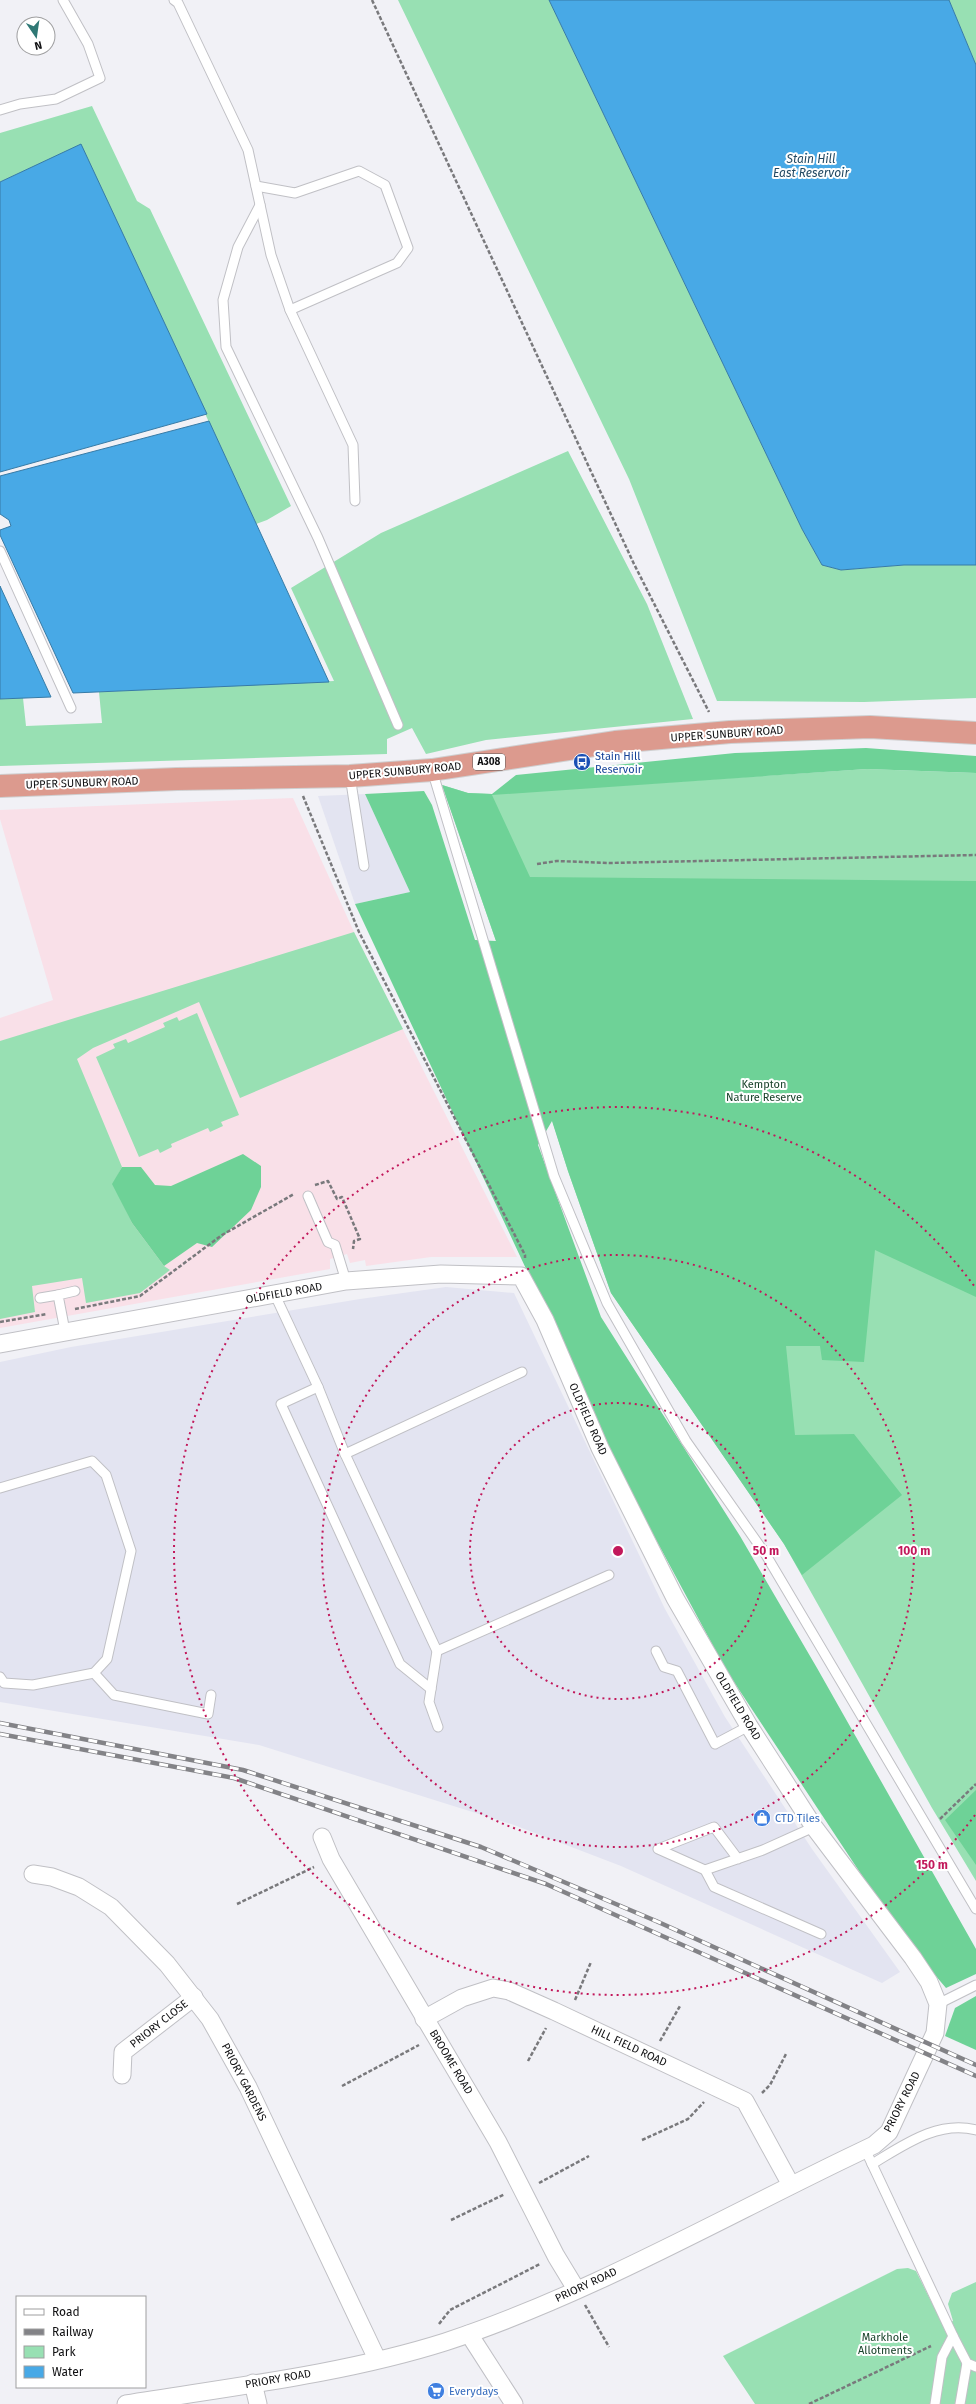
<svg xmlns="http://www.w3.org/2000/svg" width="976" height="2404" viewBox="0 0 976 2404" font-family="'Fira Sans',sans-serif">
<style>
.built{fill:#e3e4f1}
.education{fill:#f9e0e8}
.green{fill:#98e0b3}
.forest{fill:#6ed297}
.water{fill:#48a9e6;stroke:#377ba6}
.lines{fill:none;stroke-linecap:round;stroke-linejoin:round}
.service-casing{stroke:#c0c0c5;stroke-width:11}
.minor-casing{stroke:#c0c0c5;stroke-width:19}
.trunk-casing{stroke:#cfcfd0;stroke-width:24}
.path{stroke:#79797c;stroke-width:2.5;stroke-dasharray:4 2;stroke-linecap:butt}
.service{stroke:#fff;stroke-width:9}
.minor{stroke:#fff;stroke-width:17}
.trunk{stroke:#dc9a8e;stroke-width:22}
.rail-casing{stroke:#838387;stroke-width:4.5}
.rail{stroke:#fff;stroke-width:3;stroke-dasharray:9;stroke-linecap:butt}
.ring{fill:none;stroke:#c2185b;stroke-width:2;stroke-dasharray:2 4}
.labels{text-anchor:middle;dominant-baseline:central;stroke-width:4;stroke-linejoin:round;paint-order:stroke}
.shield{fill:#fff;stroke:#585859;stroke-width:1}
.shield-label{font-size:10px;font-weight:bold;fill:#101012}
.street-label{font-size:11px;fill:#101012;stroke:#fff}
.transit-label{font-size:11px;fill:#164399;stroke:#fff;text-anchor:start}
.park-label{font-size:11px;fill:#18422a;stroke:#fff}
.shop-label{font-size:11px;fill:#366cbe;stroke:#fff;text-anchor:start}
.water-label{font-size:12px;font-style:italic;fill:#224963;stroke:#fff}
.centre{fill:#c2185b;stroke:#fff;stroke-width:2}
.ring-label{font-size:12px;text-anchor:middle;font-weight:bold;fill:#c2185b;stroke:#fff;stroke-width:4;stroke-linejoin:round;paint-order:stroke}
</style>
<rect width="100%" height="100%" fill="#f1f1f6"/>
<!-- built -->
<g class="built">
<polygon points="365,794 410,892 355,904 318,796"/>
<polygon points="446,1287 514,1293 665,1609 725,1717 812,1849 900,1972 882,1983 621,1866 514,1825 259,1745 0,1702 0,1362 71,1347 360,1299"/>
</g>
<!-- education -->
<polygon class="education" points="293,798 354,932 517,1257 431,1257 366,1266 365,1260 350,1263 347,1254 330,1259 330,1269 0,1328 0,1018 53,1000 0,819 0,810"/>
<!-- green -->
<g class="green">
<polygon points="398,0 549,0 802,529 822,565 841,570 904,565 976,565 976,698 864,702 717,701 629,479"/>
<polygon points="949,0 976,0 976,65"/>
<polygon points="92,106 137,201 150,209 291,506 267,520 256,524 81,145 0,182 0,133"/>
<polygon points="568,451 647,604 693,719 486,740 426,754 412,728 387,739 387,754 0,766 0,699 23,698 26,726 102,723 99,692 334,681 291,588 381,533"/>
<polygon points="867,769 976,773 976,1881 932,1808 784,1544 611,1293 568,1171 496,941 442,785 468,793 492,794"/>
<polygon points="354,932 403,1029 240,1098 199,1002 93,1048 77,1059 122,1167 113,1184 132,1223 164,1266 170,1270 140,1293 86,1303 82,1278 32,1286 35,1312 0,1319 0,1041"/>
<polygon points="197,1013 239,1115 221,1122 223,1126 210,1132 208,1128 171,1144 172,1147 160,1153 158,1149 139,1157 96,1057 115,1048 113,1044 126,1039 128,1043 165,1027 163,1023 177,1017 179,1021"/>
<polygon points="908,2268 916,2271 943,2325 953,2321 948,2304 952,2293 976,2282 976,2404 755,2404 723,2356 897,2269"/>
</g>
<!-- forest -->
<g class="forest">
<polygon points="866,748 976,756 976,773 867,769 492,795 530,877 976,881 976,1297 875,1250 864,1362 822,1360 820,1346 786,1346 795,1435 854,1434 902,1495 802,1575 784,1544 611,1293 568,1171 552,1121 538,1145 601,1317 740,1536 817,1668 976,1949 976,1974 946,1988 902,1936 726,1670 604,1443 528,1273 355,904 410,892 365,794 424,791 432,805 475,940 496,941 442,785 468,793 492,794 516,775 735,753"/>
<polygon points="243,1154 261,1166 261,1187 251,1210 212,1247 197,1243 164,1266 132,1223 112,1184 122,1167 141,1167 155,1185 171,1186"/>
<polygon points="976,1790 976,1865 945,1820"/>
<polygon points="976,1996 976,2050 945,2036 955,2008"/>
</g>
<!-- water -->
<g class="water">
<polygon points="549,0 949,0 976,65 976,565 904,565 841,570 822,565 802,529"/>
<polygon points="81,144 207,414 0,472 0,182"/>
<polygon points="209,421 329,682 73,693 0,535 0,530 11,526 9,520 0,514 0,476"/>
<polygon points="0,586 51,697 0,699"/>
</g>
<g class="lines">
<defs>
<g id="service">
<polyline points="174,0 178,3 248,150 271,255 290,310 353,445 355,501"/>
<polyline points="0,110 20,104 56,99 100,78 88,44 63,0"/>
<polyline points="256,186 295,193 359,171 385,185 408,248 397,263 290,310"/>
<polyline points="260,205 238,247 223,300 226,347 318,538 398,725"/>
<polyline points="0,551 71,708"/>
<polyline points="432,770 554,1176 607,1303 686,1441 766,1555 976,1909"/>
<polyline points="350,776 364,866"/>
<polyline points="308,1196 328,1242 335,1245 346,1281"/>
<polyline points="275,1295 318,1387 345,1454 437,1651 429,1702 438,1727"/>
<polyline points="40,1298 58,1295"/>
<polyline points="65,1331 58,1295 75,1291"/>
<polyline points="318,1387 281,1404 400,1664 431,1689"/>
<polyline points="345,1454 522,1372"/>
<polyline points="0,1488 92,1461 106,1475 131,1551 107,1659 94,1673 33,1685 4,1683 0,1677"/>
<polyline points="437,1651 609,1575"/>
<polyline points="656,1651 664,1667 677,1671 715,1744 749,1726"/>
<polyline points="94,1673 114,1695 208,1714 211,1695"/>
<polyline points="738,1859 714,1827 658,1849 705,1870 763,1850 814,1827"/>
<polyline points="705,1870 714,1887 821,1934"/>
<polyline points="938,2004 976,1985"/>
<polyline points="865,2149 953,2336 942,2357 935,2404"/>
<path d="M872,2164C904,2145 938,2120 976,2130"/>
<polyline points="953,2336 967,2363 976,2367"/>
<polyline points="960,2404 967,2363"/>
</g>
<g id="minor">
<path d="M0,1344L346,1281L441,1274L521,1276L545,1320L600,1448L675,1598L749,1726L814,1827L913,1958L929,1982L938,2004L935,2033L889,2132L874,2145L849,2157C716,2221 585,2296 445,2342C344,2374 230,2387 126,2404"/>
<polyline points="322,1837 331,1859 498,2142 556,2256 576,2289"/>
<polyline points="33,1874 52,1877 79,1887 111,1907 167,1964 210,2019 248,2087 377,2359"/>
<polyline points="424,2019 462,1998 493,1988 509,1991 554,2011 745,2101 791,2185"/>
<polyline points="122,2075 123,2052 194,1997"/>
<polyline points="469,2334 514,2404"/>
<polyline points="253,2383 258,2404"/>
</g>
<polyline id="trunk" points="0,786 177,779 350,776 432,770 615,742 730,732 870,727 976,733"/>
</defs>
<!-- service casing -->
<use href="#service" class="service-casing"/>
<!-- minor casing -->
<use href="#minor" class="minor-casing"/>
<!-- trunk casing -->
<use href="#trunk" class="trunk-casing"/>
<!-- path -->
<g class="path">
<polyline points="372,0 634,564 709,712"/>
<polyline points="303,796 359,932 525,1255 525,1258"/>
<polyline points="537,864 557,861 609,863 976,855"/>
<polyline points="315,1185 328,1181 337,1199 342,1197 360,1239 354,1241 353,1249"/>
<polyline points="75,1309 140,1296 222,1235 294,1194"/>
<polyline points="0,1322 47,1314"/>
<polyline points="940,1819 976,1784"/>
<polyline points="237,1904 314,1867"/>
<polyline points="575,2000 591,1962"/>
<polyline points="660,2041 680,2006"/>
<polyline points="528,2061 546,2028"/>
<polyline points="342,2086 419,2045"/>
<polyline points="762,2093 770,2085 786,2054"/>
<polyline points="642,2140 688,2119 704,2102"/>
<polyline points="539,2183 589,2156"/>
<polyline points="451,2220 505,2194"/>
<polyline points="585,2305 609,2347"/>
<polyline points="439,2324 450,2310 540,2264"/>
<polyline points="809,2404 931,2346"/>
</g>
<!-- service -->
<use href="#service" class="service"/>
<!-- minor -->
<use href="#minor" class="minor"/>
<!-- trunk -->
<use href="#trunk" class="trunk"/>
<defs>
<g id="rail">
<polyline points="0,1723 243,1770 481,1847 656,1921 976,2065"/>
<polyline points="0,1734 234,1778 546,1884 976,2076"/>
</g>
</defs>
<!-- rail casing -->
<use href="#rail" class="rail-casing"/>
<!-- rail -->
<use href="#rail" class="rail"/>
</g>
<!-- distance rings -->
<g class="ring">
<circle cx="618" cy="1551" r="148"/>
<circle cx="618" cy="1551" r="296"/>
<path d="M975 1815A444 444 0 1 1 975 1287"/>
</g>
<!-- icons -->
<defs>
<symbol id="bus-disc" viewBox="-11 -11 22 22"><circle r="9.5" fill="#1a4fb4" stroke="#fff"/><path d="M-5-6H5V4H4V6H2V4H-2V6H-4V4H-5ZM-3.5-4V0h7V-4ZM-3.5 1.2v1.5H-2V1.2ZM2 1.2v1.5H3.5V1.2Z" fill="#fff"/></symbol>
<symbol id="shop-disc" viewBox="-11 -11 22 22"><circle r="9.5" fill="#3f7fe0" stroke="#fff"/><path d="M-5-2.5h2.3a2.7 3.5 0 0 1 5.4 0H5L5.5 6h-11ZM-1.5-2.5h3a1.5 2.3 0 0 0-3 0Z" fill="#fff"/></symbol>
<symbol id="supermarket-disc" viewBox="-11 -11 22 22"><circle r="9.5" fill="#3f7fe0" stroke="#fff"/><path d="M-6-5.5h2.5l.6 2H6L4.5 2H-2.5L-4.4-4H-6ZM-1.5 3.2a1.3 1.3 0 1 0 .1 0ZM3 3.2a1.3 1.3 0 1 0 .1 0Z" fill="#fff"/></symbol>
</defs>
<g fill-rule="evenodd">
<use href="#bus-disc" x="572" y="752" width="20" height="20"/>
<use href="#shop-disc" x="752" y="1808" width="20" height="20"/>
<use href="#supermarket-disc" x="426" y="2381" width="20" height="20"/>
</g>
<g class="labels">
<!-- shield labels -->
<rect class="shield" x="473" y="754" width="32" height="16" rx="3"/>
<g class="shield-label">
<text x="489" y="762">A308</text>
</g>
<!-- street labels -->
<g class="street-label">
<text transform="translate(727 734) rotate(-4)">UPPER SUNBURY ROAD</text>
<text transform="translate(405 771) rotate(-5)">UPPER SUNBURY ROAD</text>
<text transform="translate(82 783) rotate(-2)">UPPER SUNBURY ROAD</text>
<text transform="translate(284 1293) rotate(-10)">OLDFIELD ROAD</text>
<text transform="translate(588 1419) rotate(66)">OLDFIELD ROAD</text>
<text transform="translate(738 1706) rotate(59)">OLDFIELD ROAD</text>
<text transform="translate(159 2024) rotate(-38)">PRIORY CLOSE</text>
<text transform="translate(629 2046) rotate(25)">HILL FIELD ROAD</text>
<text transform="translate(451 2062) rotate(59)">BROOME ROAD</text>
<text transform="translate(244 2082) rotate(63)">PRIORY GARDENS</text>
<text transform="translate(902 2102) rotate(-63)">PRIORY ROAD</text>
<text transform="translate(586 2285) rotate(-25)">PRIORY ROAD</text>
<text transform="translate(278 2379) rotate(-10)">PRIORY ROAD</text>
</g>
<!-- transit labels -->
<g class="transit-label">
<text x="595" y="756">Stain Hill<tspan x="595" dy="13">Reservoir</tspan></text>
</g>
<!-- park labels -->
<g class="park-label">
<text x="764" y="1084">Kempton<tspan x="764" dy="13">Nature Reserve</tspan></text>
<text x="885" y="2337">Markhole<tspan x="885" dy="13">Allotments</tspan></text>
</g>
<!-- shop labels -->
<g class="shop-label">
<text x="775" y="1818">CTD Tiles</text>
<text x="449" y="2391">Everydays</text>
</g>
<!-- water labels -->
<g class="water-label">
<text x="811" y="159">Stain Hill<tspan x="811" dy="14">East Reservoir</tspan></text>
</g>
</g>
<circle cx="618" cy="1551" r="6" class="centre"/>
<g class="ring-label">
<text x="766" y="1555">50 m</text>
<text x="914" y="1555">100 m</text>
<text x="932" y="1869">150 m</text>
</g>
<!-- legend -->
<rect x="16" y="2296" width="130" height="92" fill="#ffffff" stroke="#9f9fa0"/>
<rect x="24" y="2309" width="20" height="6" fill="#ffffff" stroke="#9f9fa0"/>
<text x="52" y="2316" font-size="12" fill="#101012">Road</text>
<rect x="24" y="2329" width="20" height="6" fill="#838387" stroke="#9f9fa0"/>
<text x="52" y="2336" font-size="12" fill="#101012">Railway</text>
<rect x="24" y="2346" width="20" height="12" fill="#98e0b3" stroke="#9f9fa0"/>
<text x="52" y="2356" font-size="12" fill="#101012">Park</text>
<rect x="24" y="2366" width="20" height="12" fill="#48a9e6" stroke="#9f9fa0"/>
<text x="52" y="2376" font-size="12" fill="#101012">Water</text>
<!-- north arrow -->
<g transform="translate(36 36) rotate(167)"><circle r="19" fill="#ffffff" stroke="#9f9fa0"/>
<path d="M0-3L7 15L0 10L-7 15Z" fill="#2f7875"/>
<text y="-6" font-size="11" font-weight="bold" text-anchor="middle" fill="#101012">N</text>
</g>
</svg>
